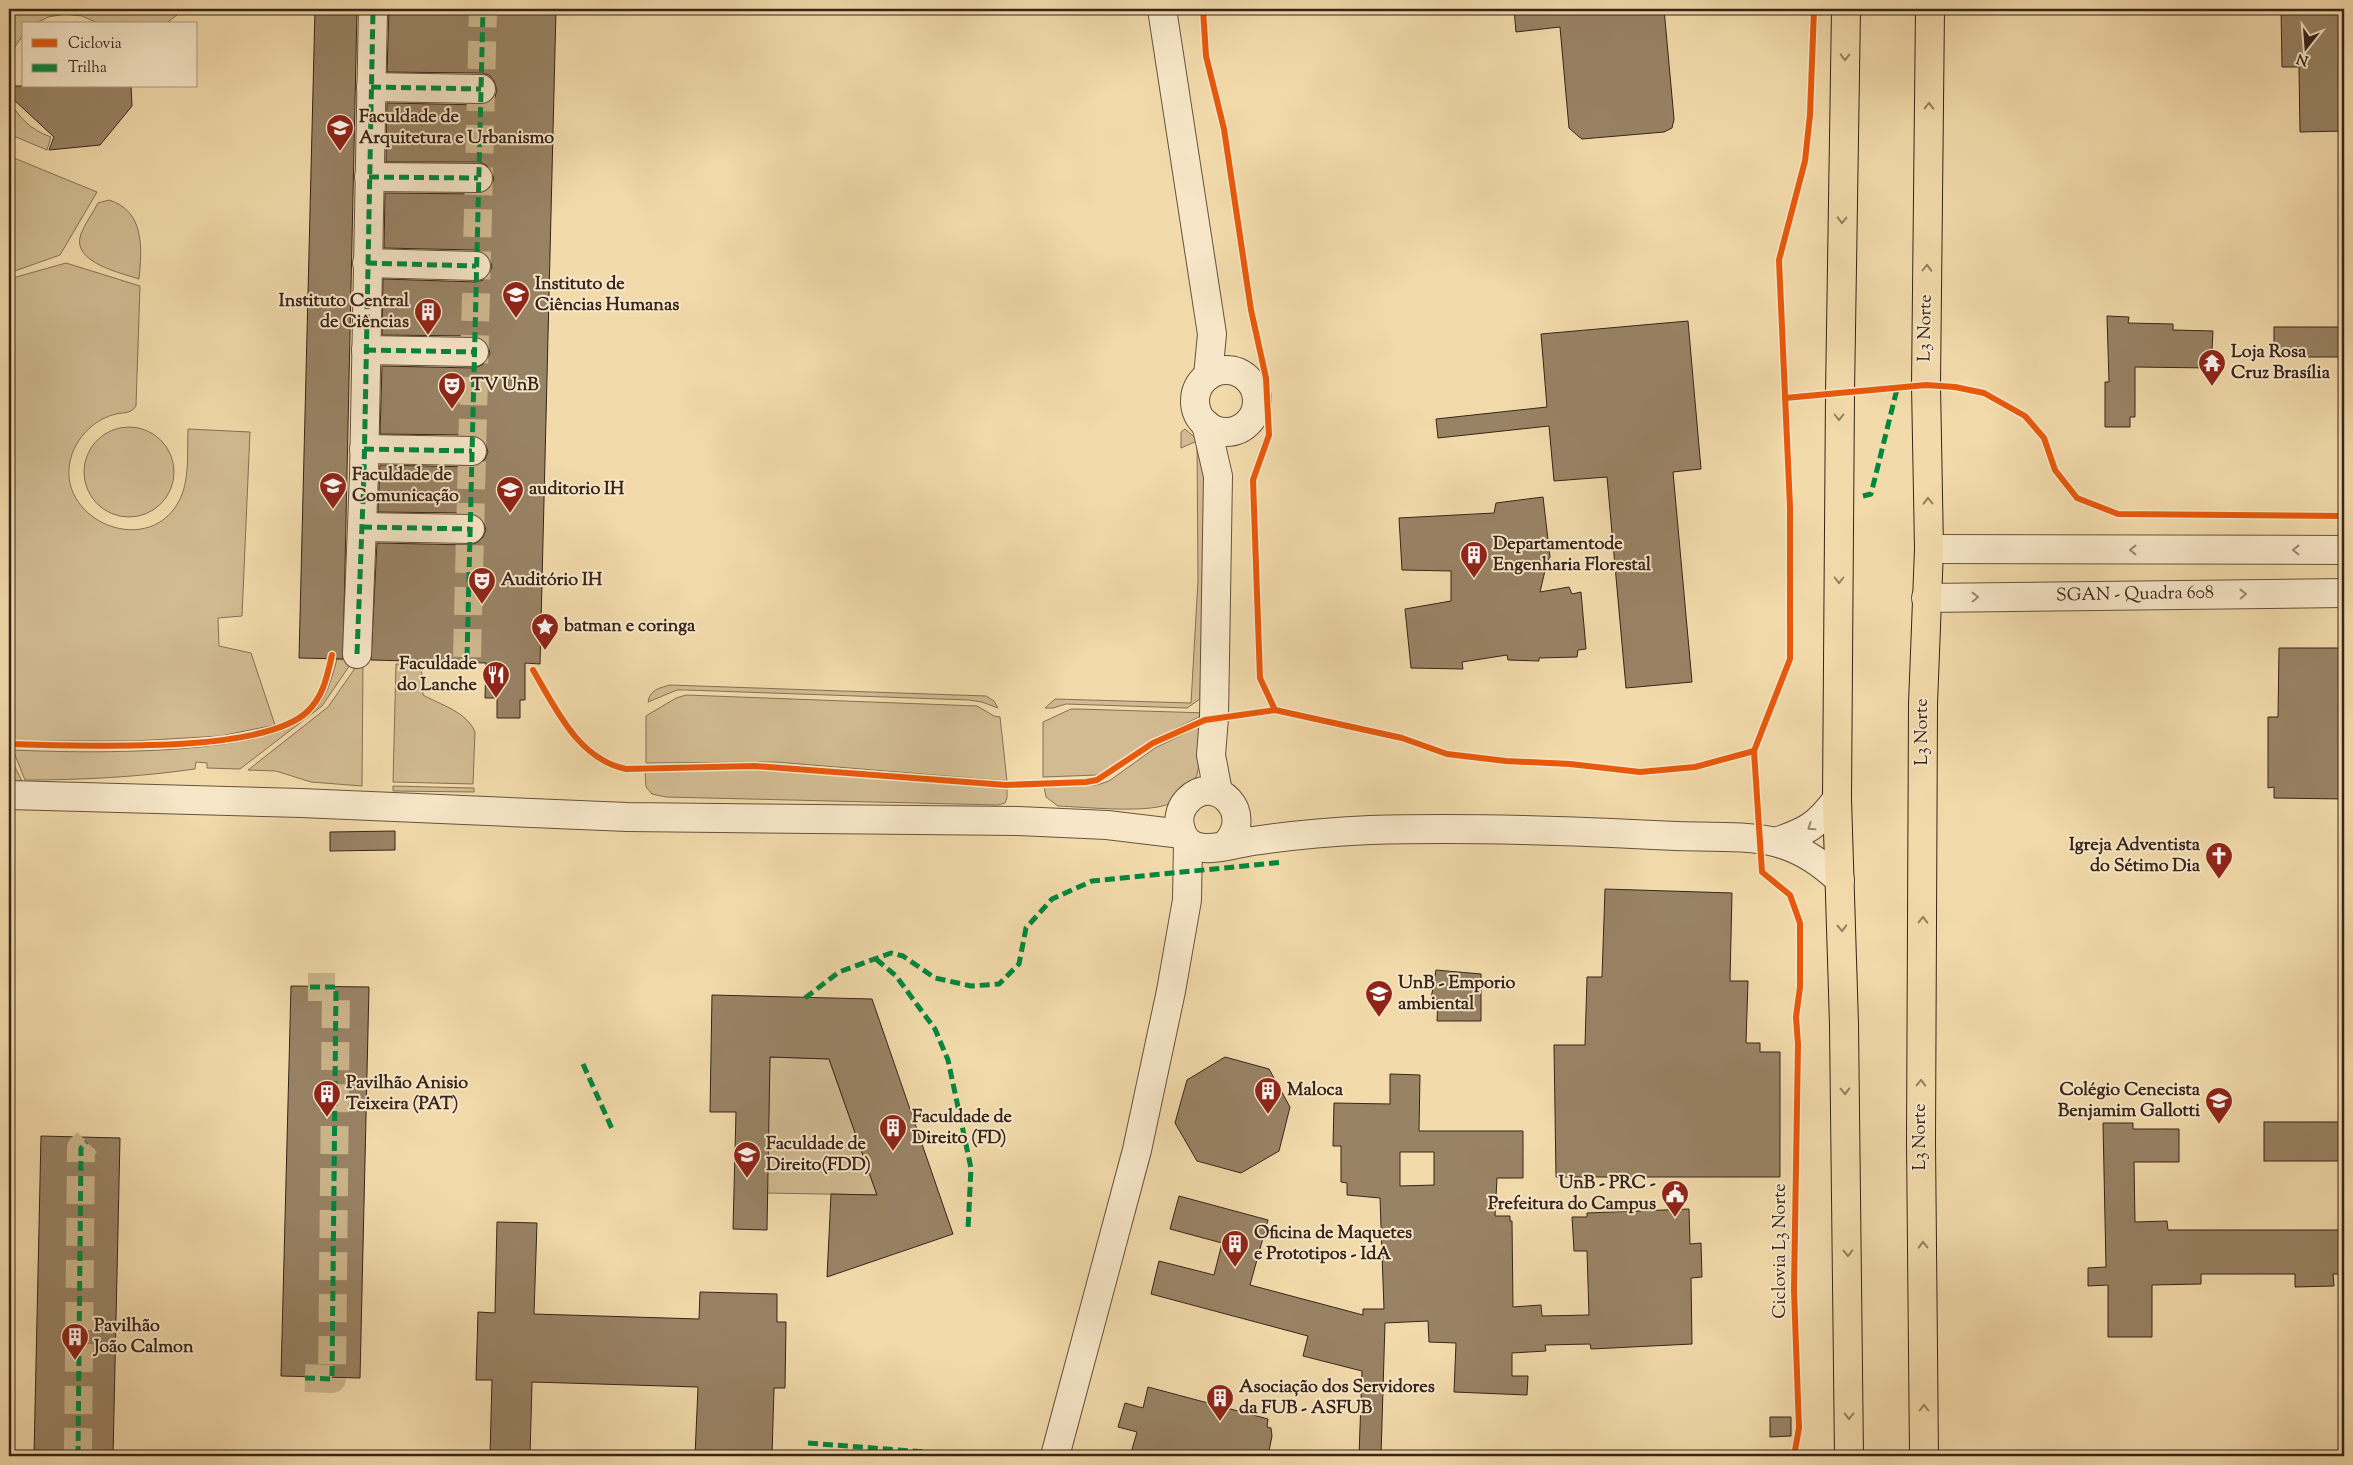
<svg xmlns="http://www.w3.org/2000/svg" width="2353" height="1465" viewBox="0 0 2353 1465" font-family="'Sorts Mill Goudy',serif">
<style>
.green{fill:#d2bb92;stroke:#857056}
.building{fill:#998365;stroke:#38241b;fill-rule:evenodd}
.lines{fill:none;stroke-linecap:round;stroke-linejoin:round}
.minor-tunnel{stroke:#cdb68d;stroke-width:28;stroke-dasharray:28 14;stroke-linecap:butt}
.minor-casing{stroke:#66523f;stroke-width:30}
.major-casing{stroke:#38241b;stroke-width:30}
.minor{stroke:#f7e7c8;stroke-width:28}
.major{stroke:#f2daaa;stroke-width:28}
.quiet{stroke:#00873e;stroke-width:5;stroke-dasharray:10 5;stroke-linecap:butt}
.cycleway-casing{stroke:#f7e7c8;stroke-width:9}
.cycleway{stroke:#e8590c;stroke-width:6}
.oneway{stroke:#957f62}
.oneway2{stroke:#988672}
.labels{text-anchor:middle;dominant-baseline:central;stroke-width:4;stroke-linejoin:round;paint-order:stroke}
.poi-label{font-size:18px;font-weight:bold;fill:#38241b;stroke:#f7e7c8;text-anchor:start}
.street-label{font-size:18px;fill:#38241b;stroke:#f7e7c8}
</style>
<rect width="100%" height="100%" fill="#f2daaa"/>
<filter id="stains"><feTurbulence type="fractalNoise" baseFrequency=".004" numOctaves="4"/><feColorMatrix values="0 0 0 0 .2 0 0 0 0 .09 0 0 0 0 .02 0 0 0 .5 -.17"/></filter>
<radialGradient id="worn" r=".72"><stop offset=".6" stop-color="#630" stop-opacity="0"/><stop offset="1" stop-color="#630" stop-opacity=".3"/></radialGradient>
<!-- green -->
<g class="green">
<polygon points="9,9 185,9 165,24 100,24 82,16 65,14 48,17 35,24 24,24 24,33 9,56"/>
<path d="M9,98C17,117 31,130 51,137L47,150L9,134Z"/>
<polygon points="9,156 97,192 60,255 9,273"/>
<path d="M109,200C145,211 142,249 139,279C121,273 70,262 81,234C85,223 93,213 98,203Z"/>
<path d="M66,263L140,286L136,406C131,414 125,412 116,414C98,418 82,432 74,449C45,515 146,563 179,501C190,480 187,453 188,429L250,432L242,616L218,618L219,646L251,653L275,725L220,736L133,741H9V279Z"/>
<circle cx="129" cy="472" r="45"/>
<polygon points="1185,429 1206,447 1200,699 1187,708 1066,704 1053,708 1045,708 1055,699 1191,703 1198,581 1197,441 1181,448 1181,432"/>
<path d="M337,659H354L322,706L240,769L207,768V763L196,762L195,769C139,777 82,780 25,780L13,750C78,753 256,757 306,718C325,704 331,681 337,659Z"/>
<polygon points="360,661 363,661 362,786 311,782 276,771 248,770 328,707"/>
<path d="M396,664L421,665L423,695C441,705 467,712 475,732L473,784L393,782Z"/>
<path d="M670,685L986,696L994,701L998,708L982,702L969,700L686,690H677L648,702C650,690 659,688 670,685Z"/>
<polygon points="686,695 977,706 994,716 1000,717 1007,781 776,762 646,763 646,716 676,698"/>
<polygon points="1071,709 1078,709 1207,713 1147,743 1111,768 1097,775 1043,777 1043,722"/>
<path d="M1206,723L1197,775C1192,785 1181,798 1171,803C1150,814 1084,807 1058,806L1046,797L1044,786L1097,785L1109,781L1155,748Z"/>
<polygon points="9,755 22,781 9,781"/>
<polygon points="769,769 1007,789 1007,798 1005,803 998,805 666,797 652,794 646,787 645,771"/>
<polygon points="393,786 474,788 474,792 393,791"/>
<polygon points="770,1057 829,1059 877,1195 766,1193"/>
</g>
<!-- building -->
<g class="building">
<polygon points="315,9 357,9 343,659 299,658"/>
<polygon points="389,9 556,9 540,664 525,663 525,700 520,700 520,718 497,718 497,698 485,698 486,663 371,660 377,543 470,545 478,542 483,537 486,530 483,521 478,516 471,513 378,512 380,465 472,467 480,464 485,459 488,452 485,443 480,438 473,435 380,434 382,366 474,368 482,365 487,360 490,353 487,344 482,339 475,336 382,335 383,279 476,282 483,280 489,275 492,266 489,258 485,253 476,250 384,248 385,193 478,194 486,191 491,186 494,179 491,170 486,165 479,162 386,162 387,103 481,105 489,102 495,97 497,90 494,81 489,75 482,73 387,72"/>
<polygon points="1514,9 1664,9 1674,119 1672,128 1664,132 1582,139 1578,136 1569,128 1560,27 1516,32"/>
<polygon points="2281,9 2344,9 2344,131 2300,132 2299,67 2282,67"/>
<polygon points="9,86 131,86 132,106 100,145 49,150 54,137 13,99"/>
<polygon points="2107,316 2129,317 2128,323 2173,324 2173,330 2213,331 2211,368 2135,367 2135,417 2130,417 2130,427 2105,427 2105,382 2109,382"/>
<polygon points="1688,321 1701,469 1673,472 1692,682 1626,688 1607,477 1554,481 1549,426 1438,438 1436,419 1547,407 1541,334"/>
<rect x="2274" y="327" width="70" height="30"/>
<polygon points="1543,497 1550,557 1547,562 1540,592 1569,587 1572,594 1581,592 1586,649 1578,650 1577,657 1539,658 1539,661 1508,660 1507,655 1462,662 1463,669 1411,668 1405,609 1451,601 1451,571 1402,570 1399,518 1494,513 1496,503"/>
<polygon points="2279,648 2344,648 2344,799 2274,798 2274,787 2268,788 2268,717 2278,717"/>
<polygon points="395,831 395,850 330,851 330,832"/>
<polygon points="1605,889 1732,893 1730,981 1748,981 1746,1043 1760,1043 1760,1052 1780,1052 1780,1177 1556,1177 1554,1045 1585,1045 1587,977 1602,977"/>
<polygon points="1436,970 1481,974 1481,1021 1437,1021 1438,1000 1431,999"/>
<polygon points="291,986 369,987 360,1378 281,1376"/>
<polygon points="712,995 872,999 953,1234 827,1277 831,1194 877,1195 829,1059 770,1057 767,1230 733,1229 736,1112 710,1112"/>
<polygon points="1225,1057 1269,1069 1290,1107 1279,1151 1241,1173 1197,1161 1175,1123 1187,1080"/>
<path d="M1390,1074L1420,1075L1419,1131H1523V1178H1497L1495,1216H1510V1221H1512L1513,1307L1541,1305L1542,1316L1589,1315L1587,1251H1574L1572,1217H1587V1213L1689,1209L1690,1244L1701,1243L1702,1277L1691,1278L1692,1344L1591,1349L1590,1344L1545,1345L1546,1351L1512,1353V1376H1528L1527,1395L1454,1392L1456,1343L1429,1342L1428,1321L1385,1323L1381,1456H1359L1362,1371L1303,1356L1308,1336L1151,1294L1159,1261L1214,1275L1222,1243L1170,1229L1179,1196L1268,1220L1250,1285L1363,1315V1309H1384L1380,1198L1347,1195V1183L1341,1182V1146H1333L1334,1103L1390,1104ZM1400,1152H1434V1185L1400,1186Z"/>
<rect x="2264" y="1122" width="80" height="39"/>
<polygon points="2103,1123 2133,1123 2133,1129 2179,1129 2179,1162 2134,1162 2135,1222 2167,1221 2168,1230 2344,1230 2344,1274 2333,1274 2334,1286 2295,1287 2295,1274 2201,1274 2201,1284 2152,1285 2152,1337 2108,1337 2108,1285 2088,1286 2088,1268 2106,1267"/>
<polygon points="41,1136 120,1138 113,1456 34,1456"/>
<polygon points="497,1222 537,1223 534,1314 699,1319 700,1292 777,1294 777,1322 786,1322 785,1388 774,1388 772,1456 695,1456 698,1387 532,1382 530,1456 490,1456 492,1380 476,1380 478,1312 495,1313"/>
<polygon points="1148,1387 1268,1419 1267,1427 1271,1428 1272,1436 1268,1456 1143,1456 1131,1453 1137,1432 1118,1427 1125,1403 1143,1408"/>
<polygon points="1770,1417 1791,1417 1791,1436 1770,1437"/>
</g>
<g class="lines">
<!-- minor-tunnel -->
<g class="minor-tunnel">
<polyline points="467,657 483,9"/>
<polyline points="305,1378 332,1379 336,987 308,987"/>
<polyline points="78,1456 81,1148 87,1142"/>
</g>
<defs>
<g id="minor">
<polyline points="1162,9 1212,334 1208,376"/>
<polyline points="371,87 481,89"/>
<polyline points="369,177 478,178"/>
<polyline points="367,263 476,266"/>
<polyline points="366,350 474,352"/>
<circle cx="1226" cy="401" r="31"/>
<polyline points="1206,424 1218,476 1214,718 1211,755 1218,792"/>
<polyline points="364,449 472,451"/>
<polyline points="362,527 470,529"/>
<polyline points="1929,549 2344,550"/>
<polyline points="1926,598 2344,593"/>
<polyline points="357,654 364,474 373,9"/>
<polyline points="9,795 301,803 627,817 1018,821 1107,825 1182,834"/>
<path d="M1776,842C1807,831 1817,826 1837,799"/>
<path d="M1225,845C1257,814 1215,772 1188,800C1181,807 1178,817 1180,826C1187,862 1228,844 1253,841C1292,835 1330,832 1370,830C1472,827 1574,831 1676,836C1703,837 1753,835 1778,843C1803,850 1821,863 1840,880"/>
<polyline points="1055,1456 1137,1150 1171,991 1187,900 1188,842"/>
</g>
<g id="major">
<polyline points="1846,9 1840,394 1837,799 1844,1024 1849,1456"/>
<polyline points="1924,1456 1921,1142 1923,704 1929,549 1926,385 1930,9"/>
</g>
</defs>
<!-- minor casing -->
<use href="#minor" class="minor-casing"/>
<!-- major casing -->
<use href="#major" class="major-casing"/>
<!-- minor -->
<use href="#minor" class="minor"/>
<!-- major -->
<use href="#major" class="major"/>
<!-- quiet -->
<g class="quiet">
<polyline points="371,87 481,89"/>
<polyline points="369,177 478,178"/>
<polyline points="367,263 476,266"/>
<polyline points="366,350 474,352"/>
<polyline points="364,449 472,451"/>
<polyline points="1863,496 1871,494 1897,389"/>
<polyline points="362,527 470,529"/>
<polyline points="357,654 364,474 373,9"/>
<polyline points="467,657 483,9"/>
<polyline points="876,959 896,976 935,1029 948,1060 971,1168 968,1229"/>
<polyline points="805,998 839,972 891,953 903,956 935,978 971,986 999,984 1019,964 1026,928 1052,899 1092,881 1284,862"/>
<polyline points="583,1064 613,1131"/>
<polyline points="305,1378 332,1379 336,987 308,987"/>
<polyline points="808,1443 925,1452"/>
<polyline points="78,1456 81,1148 87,1142"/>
</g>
<defs>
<g id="cycleway">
<polyline points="1203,9 1206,56 1224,129 1251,310 1266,378 1269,435 1253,480 1260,678 1275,710"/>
<polyline points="1785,398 1926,385 1955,387 1984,393 2025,416 2044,438 2055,470 2077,498 2118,514 2344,516"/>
<path d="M533,670C556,709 578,759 626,769L755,766L1006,785L1086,782L1097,780L1153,743L1205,720L1275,710L1402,738L1447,754L1506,761L1570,764L1640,772L1695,767L1754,751"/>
<path d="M9,744C74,745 262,756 308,711C324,695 327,676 332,655"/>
<polyline points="1794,1456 1799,1428 1794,1290 1798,1044 1796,1017 1800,987 1800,923 1790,895 1762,872 1754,751 1790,659 1790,507 1779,260 1805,161 1810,115 1814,9"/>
</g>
</defs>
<!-- cycleway casing -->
<use href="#cycleway" class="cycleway-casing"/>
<!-- cycleway -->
<use href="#cycleway" class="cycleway"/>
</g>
<!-- one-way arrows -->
<defs><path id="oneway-chevron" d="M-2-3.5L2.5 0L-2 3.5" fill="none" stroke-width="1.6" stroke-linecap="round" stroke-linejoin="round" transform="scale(1.25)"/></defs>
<g class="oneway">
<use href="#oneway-chevron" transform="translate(1845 57) rotate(91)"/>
<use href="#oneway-chevron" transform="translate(1929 106) rotate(-89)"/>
<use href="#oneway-chevron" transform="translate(1842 220) rotate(91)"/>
<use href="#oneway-chevron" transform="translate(1927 268) rotate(-89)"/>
<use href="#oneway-chevron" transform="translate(1839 417) rotate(90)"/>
<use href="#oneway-chevron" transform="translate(1928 501) rotate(-91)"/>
<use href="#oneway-chevron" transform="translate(1839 580) rotate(90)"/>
<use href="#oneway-chevron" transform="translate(1923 920) rotate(-89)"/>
<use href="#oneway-chevron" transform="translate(1842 928) rotate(88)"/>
<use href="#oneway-chevron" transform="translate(1921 1083) rotate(-89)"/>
<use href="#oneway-chevron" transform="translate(1845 1091) rotate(89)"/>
<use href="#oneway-chevron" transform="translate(1923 1245) rotate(-91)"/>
<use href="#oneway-chevron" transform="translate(1848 1253) rotate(89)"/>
<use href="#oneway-chevron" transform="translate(1924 1408) rotate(-90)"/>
<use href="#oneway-chevron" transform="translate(1849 1416) rotate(90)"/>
</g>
<g class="oneway2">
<use href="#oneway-chevron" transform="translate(2133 550) rotate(-180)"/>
<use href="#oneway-chevron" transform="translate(2296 550) rotate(-180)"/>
<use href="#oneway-chevron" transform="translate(2243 594) rotate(-1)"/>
<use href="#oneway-chevron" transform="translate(1975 597) rotate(-1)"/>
<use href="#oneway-chevron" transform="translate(1811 827) rotate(146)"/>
</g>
<!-- icons -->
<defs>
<symbol id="university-pin" viewBox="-11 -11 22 30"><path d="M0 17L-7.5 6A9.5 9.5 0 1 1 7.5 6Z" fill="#8f2418" stroke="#f7e7c8"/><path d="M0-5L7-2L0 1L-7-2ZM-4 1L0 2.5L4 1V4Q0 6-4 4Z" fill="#fff"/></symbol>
<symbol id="building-pin" viewBox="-11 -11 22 30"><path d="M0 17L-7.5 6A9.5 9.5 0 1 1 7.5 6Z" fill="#8f2418" stroke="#f7e7c8"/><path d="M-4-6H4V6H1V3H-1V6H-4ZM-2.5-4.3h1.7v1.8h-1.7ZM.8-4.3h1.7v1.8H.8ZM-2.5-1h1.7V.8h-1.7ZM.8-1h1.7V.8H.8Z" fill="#fff"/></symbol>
<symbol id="temple-pin" viewBox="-11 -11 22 30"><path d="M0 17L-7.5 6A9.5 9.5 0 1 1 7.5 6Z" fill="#8f2418" stroke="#f7e7c8"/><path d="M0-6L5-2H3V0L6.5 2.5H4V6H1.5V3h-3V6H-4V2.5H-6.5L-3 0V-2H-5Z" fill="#fff"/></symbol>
<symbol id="theatre-pin" viewBox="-11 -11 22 30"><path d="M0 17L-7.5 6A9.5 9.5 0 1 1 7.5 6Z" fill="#8f2418" stroke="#f7e7c8"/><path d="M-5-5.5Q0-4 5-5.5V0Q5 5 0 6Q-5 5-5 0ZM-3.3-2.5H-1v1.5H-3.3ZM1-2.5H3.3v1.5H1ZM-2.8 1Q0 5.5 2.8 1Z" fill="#fff"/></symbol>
<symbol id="school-pin" viewBox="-11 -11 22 30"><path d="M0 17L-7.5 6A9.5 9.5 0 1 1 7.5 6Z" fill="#8f2418" stroke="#f7e7c8"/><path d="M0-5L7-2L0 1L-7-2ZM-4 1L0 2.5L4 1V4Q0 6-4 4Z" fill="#fff"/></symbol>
<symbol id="sight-pin" viewBox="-11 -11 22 30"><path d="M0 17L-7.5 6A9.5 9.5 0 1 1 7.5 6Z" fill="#8f2418" stroke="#f7e7c8"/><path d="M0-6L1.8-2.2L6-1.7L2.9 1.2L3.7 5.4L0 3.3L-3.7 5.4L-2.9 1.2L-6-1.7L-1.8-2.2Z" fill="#fff"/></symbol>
<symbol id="restaurant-pin" viewBox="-11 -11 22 30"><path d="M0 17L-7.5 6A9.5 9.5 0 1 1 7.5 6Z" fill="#8f2418" stroke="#f7e7c8"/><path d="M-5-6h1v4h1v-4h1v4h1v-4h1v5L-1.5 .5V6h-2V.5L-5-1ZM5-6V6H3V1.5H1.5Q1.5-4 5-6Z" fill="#fff"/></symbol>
<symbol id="church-pin" viewBox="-11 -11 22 30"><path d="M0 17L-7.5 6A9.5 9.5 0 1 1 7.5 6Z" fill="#8f2418" stroke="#f7e7c8"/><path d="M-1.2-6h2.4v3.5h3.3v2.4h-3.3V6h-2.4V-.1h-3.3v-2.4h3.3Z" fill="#fff"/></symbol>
<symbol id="civic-pin" viewBox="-11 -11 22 30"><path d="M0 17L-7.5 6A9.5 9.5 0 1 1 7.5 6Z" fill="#8f2418" stroke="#f7e7c8"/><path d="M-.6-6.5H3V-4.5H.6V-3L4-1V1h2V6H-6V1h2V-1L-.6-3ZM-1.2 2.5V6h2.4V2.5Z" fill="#fff"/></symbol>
</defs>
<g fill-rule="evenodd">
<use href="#university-pin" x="324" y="112" width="32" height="43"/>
<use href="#university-pin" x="500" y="279" width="32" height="43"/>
<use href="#building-pin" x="412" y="296" width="32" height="43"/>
<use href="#temple-pin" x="2196" y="347" width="32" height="43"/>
<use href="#theatre-pin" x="436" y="370" width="32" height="43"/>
<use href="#university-pin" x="317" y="470" width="32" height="43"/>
<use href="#school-pin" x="494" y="474" width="32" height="43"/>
<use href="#building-pin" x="1458" y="539" width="32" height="43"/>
<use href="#theatre-pin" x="466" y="565" width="32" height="43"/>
<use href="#sight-pin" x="529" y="611" width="32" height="43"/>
<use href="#restaurant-pin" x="480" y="659" width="32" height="43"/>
<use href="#church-pin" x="2203" y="840" width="32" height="43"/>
<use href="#school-pin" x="1363" y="978" width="32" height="43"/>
<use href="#building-pin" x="1252" y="1075" width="32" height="43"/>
<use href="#building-pin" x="311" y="1078" width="32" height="43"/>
<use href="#school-pin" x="2203" y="1085" width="32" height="43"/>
<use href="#building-pin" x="877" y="1112" width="32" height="43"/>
<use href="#university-pin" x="731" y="1139" width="32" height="43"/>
<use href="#civic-pin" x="1659" y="1178" width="32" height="43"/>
<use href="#building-pin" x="1219" y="1228" width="32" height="43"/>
<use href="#building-pin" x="59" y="1321" width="32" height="43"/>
<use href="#building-pin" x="1204" y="1382" width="32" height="43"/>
</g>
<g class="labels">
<!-- poi labels -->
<g class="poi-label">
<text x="359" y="118">Faculdade de<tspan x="359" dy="21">Arquitetura e Urbanismo</tspan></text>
<text x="535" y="285">Instituto de<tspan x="535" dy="21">Ciências Humanas</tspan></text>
<text x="409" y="302" text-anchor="end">Instituto Central<tspan x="409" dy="21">de Ciências</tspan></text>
<text x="2231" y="353">Loja Rosa<tspan x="2231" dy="21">Cruz Brasília</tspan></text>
<text x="471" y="386">TV UnB</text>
<text x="352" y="476">Faculdade de<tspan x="352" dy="21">Comunicação</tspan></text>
<text x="529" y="490">auditorio IH</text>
<text x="1493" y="545">Departamentode<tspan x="1493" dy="21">Engenharia Florestal</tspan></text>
<text x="501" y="581">Auditório IH</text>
<text x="564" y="627">batman e coringa</text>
<text x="477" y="665" text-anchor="end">Faculdade<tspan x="477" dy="21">do Lanche</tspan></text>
<text x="2200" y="846" text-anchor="end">Igreja Adventista<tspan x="2200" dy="21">do Sétimo Dia</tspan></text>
<text x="1398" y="984">UnB - Emporio<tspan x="1398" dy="21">ambiental</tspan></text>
<text x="346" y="1084">Pavilhão Anisio<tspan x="346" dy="21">Teixeira (PAT)</tspan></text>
<text x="1287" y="1091">Maloca</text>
<text x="2200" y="1091" text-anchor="end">Colégio Cenecista<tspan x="2200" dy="21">Benjamim Gallotti</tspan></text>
<text x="912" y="1118">Faculdade de<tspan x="912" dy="21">Direito (FD)</tspan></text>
<text x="766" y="1145">Faculdade de<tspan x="766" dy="21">Direito(FDD)</tspan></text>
<text x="1656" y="1184" text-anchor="end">UnB - PRC -<tspan x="1656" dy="21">Prefeitura do Campus</tspan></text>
<text x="1254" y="1234">Oficina de Maquetes<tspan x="1254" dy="21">e Prototipos - IdA</tspan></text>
<text x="94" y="1327">Pavilhão<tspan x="94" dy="21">João Calmon</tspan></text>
<text x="1239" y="1388">Asociação dos Servidores<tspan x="1239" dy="21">da FUB - ASFUB</tspan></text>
</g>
<!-- street labels -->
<g class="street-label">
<text transform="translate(1926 328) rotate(-89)">L3 Norte</text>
<text transform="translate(2135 595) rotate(-1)">SGAN - Quadra 608</text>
<text transform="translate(1923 732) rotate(-90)">L3 Norte</text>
<text transform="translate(1921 1137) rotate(-90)">L3 Norte</text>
<text transform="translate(1781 1251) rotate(-90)">Ciclovia L3 Norte</text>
</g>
</g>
<!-- margin -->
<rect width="2353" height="1465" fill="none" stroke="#f2daaa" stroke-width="30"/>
<rect x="10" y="10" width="2333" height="1445" fill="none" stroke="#38241b" stroke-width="2.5"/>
<rect x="15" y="15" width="2323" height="1435" fill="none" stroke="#38241b"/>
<!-- legend -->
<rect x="22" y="22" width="175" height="65" fill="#f7e7c8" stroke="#ab9983"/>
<rect x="32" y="39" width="25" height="8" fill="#e8590c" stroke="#ab9983"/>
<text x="68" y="48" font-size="15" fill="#38241b">Ciclovia</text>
<rect x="32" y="64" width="25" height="8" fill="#00873e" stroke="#ab9983"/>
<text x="68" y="72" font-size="15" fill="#38241b">Trilha</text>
<!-- north arrow -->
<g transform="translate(2306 48) rotate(197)" stroke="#f7e7c8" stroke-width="4" paint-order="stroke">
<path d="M0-4L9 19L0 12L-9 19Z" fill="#38241b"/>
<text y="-8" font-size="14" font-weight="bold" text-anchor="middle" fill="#38241b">N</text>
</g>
<rect width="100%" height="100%" filter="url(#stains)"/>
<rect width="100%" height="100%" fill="url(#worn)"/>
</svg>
